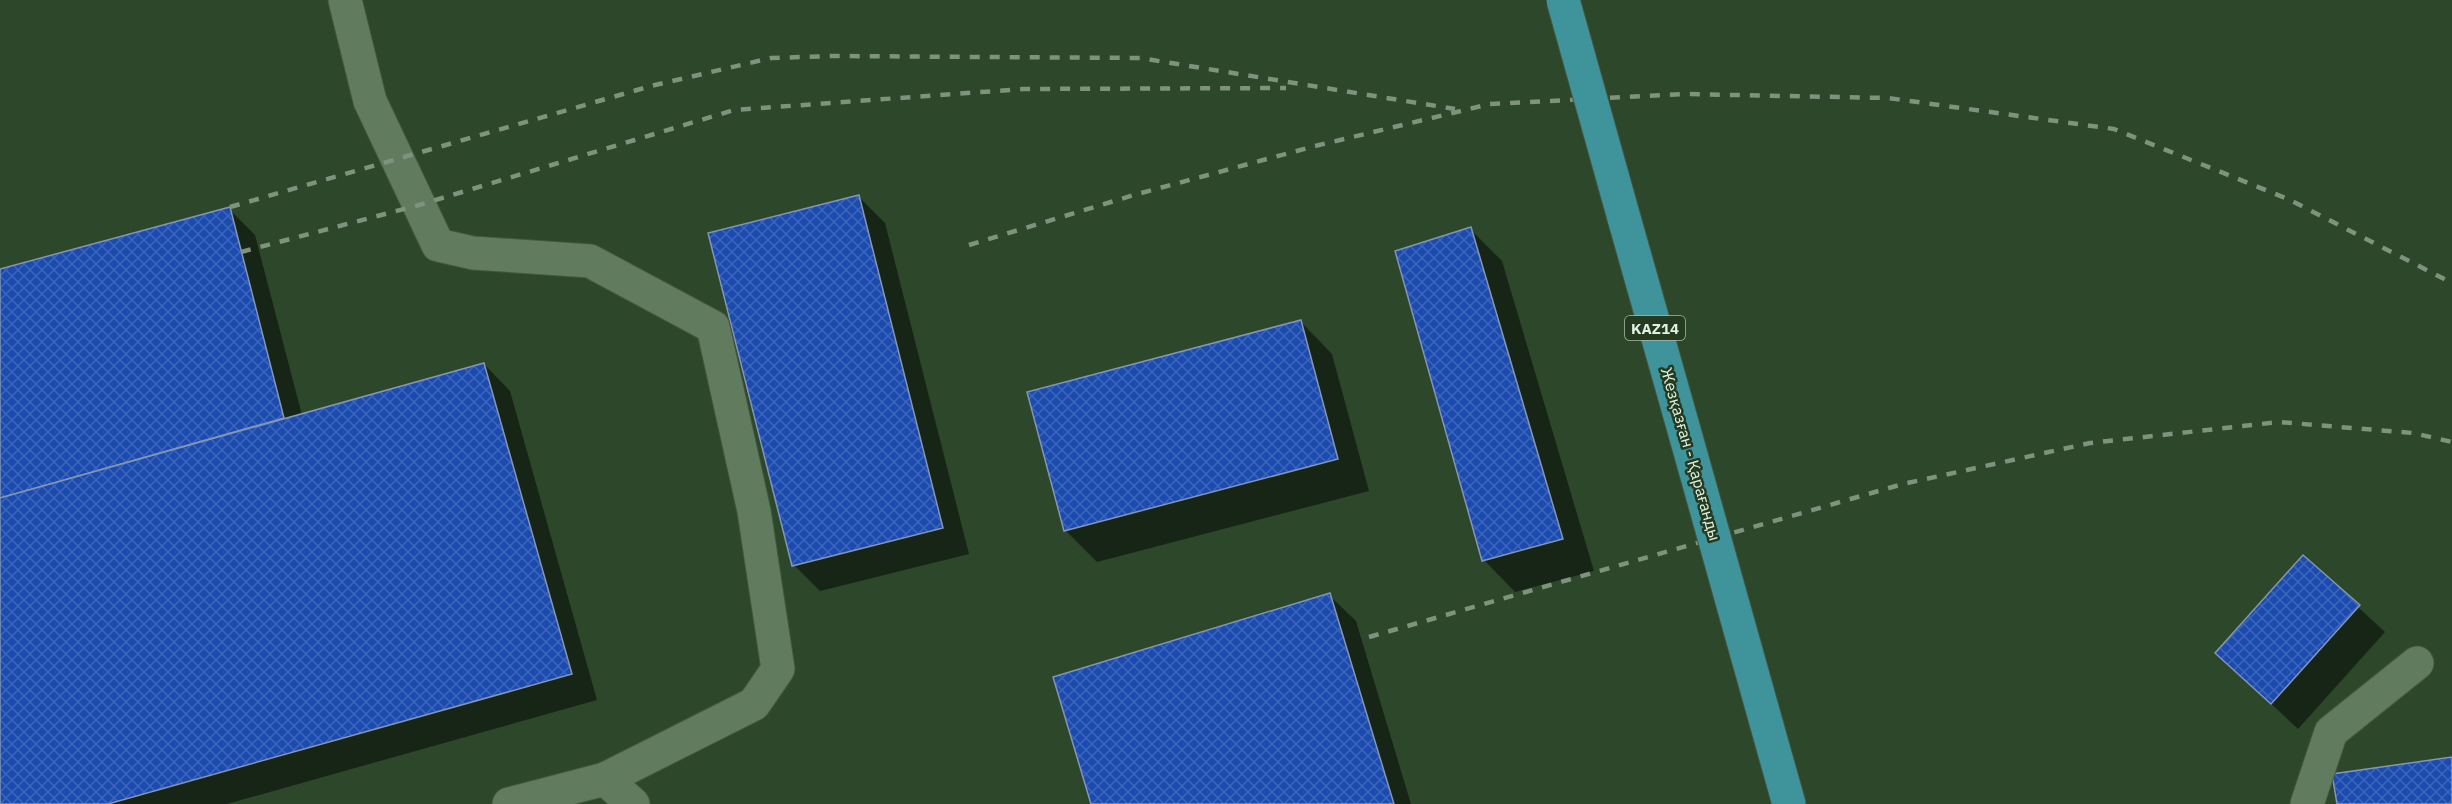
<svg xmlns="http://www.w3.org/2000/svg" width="2452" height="804" viewBox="0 0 2452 804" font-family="'IBM Plex Sans',sans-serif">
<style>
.built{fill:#2c472a}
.shadow{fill:#0007}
.building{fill:url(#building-cross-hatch);stroke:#8495b5;stroke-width:1.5}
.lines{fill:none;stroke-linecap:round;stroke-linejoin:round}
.minor-casing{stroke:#435842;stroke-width:35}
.highway-casing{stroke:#435842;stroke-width:35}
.minor{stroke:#617b5f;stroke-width:33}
.highway{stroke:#3f949b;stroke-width:33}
.rail{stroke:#7f927d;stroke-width:4.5;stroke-dasharray:10 10;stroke-linecap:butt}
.highway-bridge-casing{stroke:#435842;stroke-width:35;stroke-linecap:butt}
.highway-bridge{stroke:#3f949b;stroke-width:33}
.labels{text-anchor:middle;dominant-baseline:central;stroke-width:5;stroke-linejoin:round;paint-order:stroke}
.shield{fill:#243b22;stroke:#a9baa8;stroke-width:1.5}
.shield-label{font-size:15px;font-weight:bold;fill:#e2f1e1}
.street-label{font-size:16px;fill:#e2f1e1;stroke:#243b22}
</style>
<defs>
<pattern id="building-cross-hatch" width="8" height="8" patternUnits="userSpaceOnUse" patternTransform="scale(1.5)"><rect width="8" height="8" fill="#1c4bb0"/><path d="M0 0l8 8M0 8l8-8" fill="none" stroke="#3d65ba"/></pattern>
</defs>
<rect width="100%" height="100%" fill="#243b22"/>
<!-- built -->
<rect class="built" x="0" y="0" width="2452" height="804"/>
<!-- shadow -->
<g class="shadow">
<polygon points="859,197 885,223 969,554 820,591 794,565"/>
<polygon points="229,209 255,235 302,415 484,364 510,391 597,700 227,804 0,804 0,270"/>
<polygon points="1470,229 1502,261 1594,571 1515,592 1484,560"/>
<polygon points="1301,322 1332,354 1369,491 1097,562 1065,530"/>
<polygon points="2304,557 2385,632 2298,729 2217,653"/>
<polygon points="1329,595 1356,621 1411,804 1093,804"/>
</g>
<!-- building -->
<g class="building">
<polygon points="859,195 943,528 792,566 708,233"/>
<polygon points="230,207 284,418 0,498 0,269"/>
<polygon points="1471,227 1563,539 1482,561 1395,251"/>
<polygon points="1301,320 1338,459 1064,531 1027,392"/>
<polygon points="484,363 572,674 108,804 0,804 0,498"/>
<polygon points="2303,555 2360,605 2271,704 2215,653"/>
<polygon points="1330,593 1394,804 1091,804 1053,677"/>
<polygon points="2452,757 2452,804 2337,804 2332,774"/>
</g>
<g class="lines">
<defs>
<g id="minor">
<polyline points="345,0 370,101 438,245 473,253 590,261 713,327 754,511 778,669 754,704 605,779"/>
<polyline points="509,804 605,779 633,804"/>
<polyline points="2307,804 2331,732 2417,663"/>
</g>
<g id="highway">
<polyline points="1624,218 1686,437"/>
<polyline points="1746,651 1789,804"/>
</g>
</defs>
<!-- minor casing -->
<use href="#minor" class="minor-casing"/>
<!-- highway casing -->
<use href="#highway" class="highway-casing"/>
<!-- minor -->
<use href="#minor" class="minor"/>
<!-- highway -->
<use href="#highway" class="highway"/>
<!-- rail -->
<g class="rail">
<polyline points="230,207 651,86 771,58 832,56 1140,58 1455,109"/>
<polyline points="969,245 1134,195 1315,146 1490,104 1684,94 1888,98 2114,129 2288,199 2452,283"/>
<polyline points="241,252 419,205 734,110 1023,89 1286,88"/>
<polyline points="1369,637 1903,484 2090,443 2279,422 2413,433 2452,442"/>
</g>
<defs>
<g id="highway-bridge">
<polyline points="1563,0 1624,218"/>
<polyline points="1686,437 1746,651"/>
</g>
</defs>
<!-- highway-bridge casing -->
<use href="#highway-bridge" class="highway-bridge-casing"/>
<!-- highway-bridge -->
<use href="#highway-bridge" class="highway-bridge"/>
</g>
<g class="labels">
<!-- shield labels -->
<rect class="shield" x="1625" y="316" width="60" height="24" rx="4.5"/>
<g class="shield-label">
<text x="1655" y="328">KAZ14</text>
</g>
<!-- street labels -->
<g class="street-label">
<text transform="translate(1691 454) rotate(74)">Жезқазған - Қарағанды</text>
</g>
</g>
</svg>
